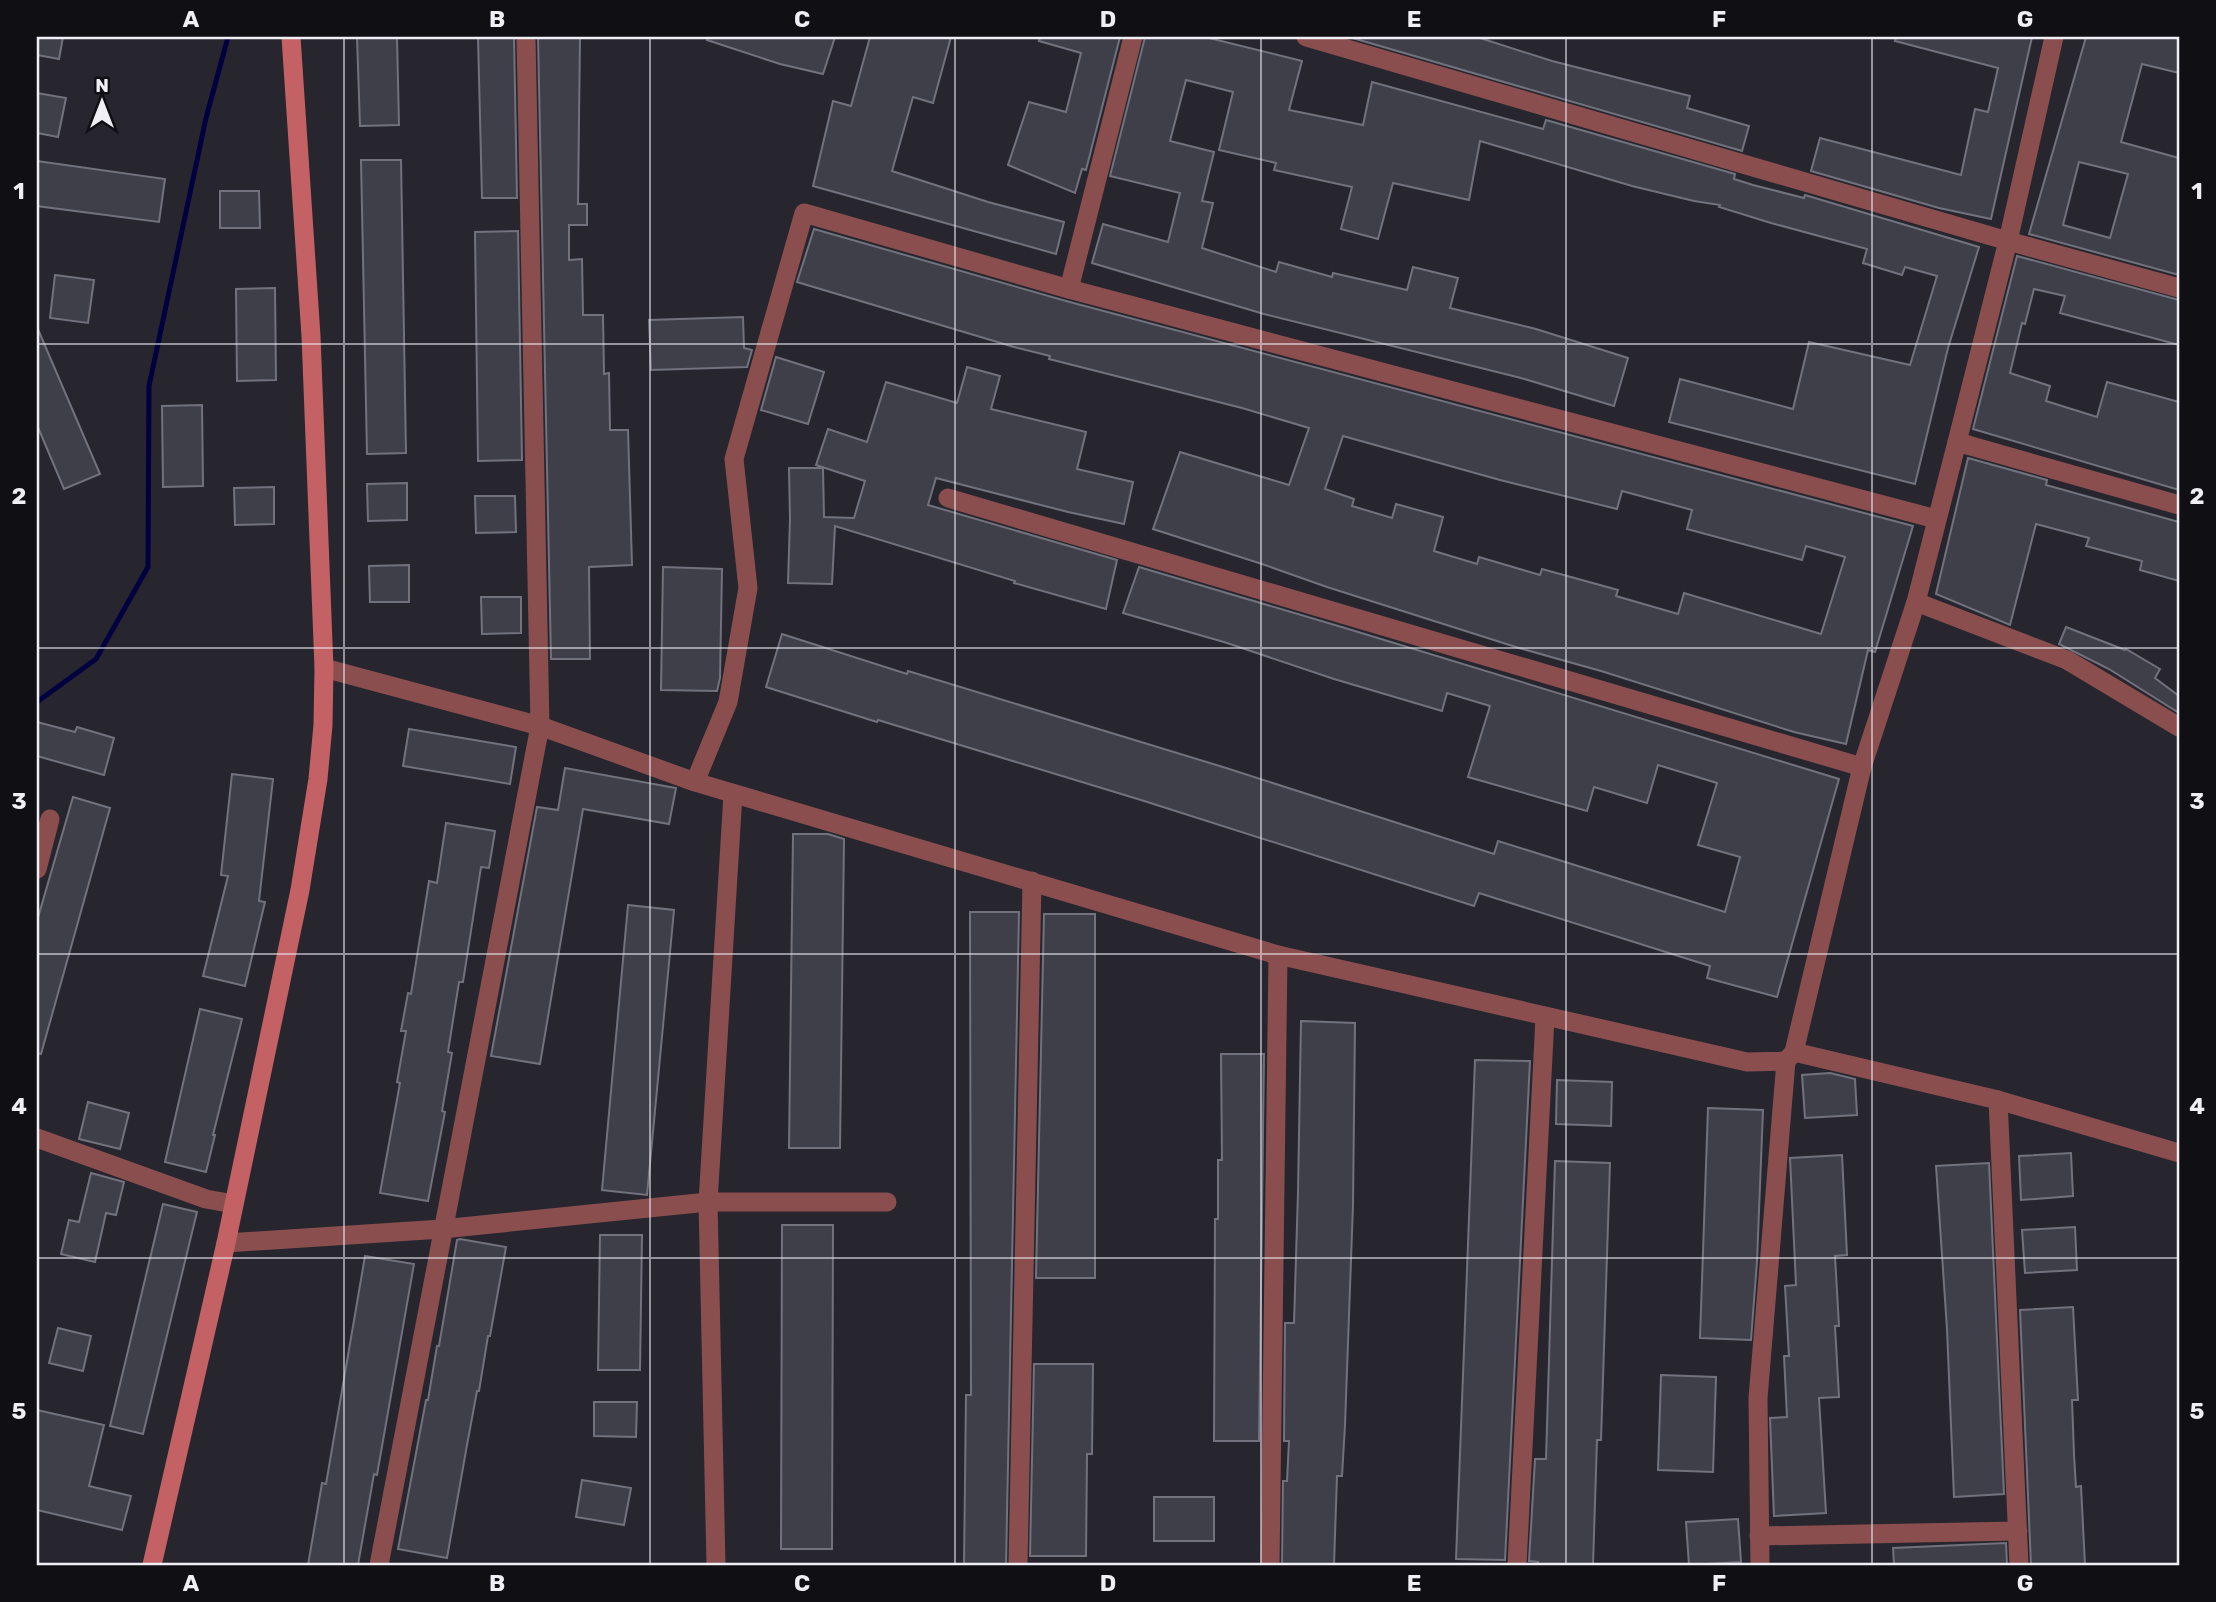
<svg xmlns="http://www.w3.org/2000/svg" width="2216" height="1602" viewBox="0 0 2216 1602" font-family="Rubik,sans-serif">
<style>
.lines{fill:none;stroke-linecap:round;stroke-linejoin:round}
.stream{stroke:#000040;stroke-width:5}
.building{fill:#3e3f49;stroke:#71727d;stroke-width:2;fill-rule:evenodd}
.minor{stroke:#8b4e4f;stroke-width:19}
.tertiary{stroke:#8b4e4f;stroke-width:19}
.secondary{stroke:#c36164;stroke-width:19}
.grid{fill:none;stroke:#f0eff5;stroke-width:2;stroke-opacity:0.55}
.neatline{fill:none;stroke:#f0eff5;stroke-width:2.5}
.grid-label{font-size:23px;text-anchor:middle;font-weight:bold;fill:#f0eff5}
</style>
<rect width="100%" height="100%" fill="#27262f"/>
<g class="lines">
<!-- stream -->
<polyline class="stream" points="37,702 96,659 148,567 149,386 206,118 228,37"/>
</g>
<!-- building -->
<g class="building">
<polygon points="37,37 63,37 59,59 37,55"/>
<polygon points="357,37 397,37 399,125 360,126"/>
<polygon points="478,37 514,37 517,198 482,198"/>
<polygon points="538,37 580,37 578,204 587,204 587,225 569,225 569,260 582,259 583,315 603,315 604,374 609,373 610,430 628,430 632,565 589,567 590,659 551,659"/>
<polygon points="708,37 835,37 823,74 780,64 707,40"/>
<polygon points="870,37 951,37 933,103 913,97 892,171 988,202 1064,222 1056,254 813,186 833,101 851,106"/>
<polygon points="1040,37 1120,37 1086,170 1082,169 1075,193 1008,165 1029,102 1066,112 1081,53 1039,41"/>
<polygon points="1145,37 1205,37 1302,61 1289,110 1363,125 1372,82 1543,129 1546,120 1735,174 1734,179 1753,185 1804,198 1805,195 1979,247 1948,348 1915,484 1669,422 1680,379 1793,409 1809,342 1910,365 1937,276 1905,267 1902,275 1863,263 1867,249 1771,223 1719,207 1720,205 1694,201 1632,186 1480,141 1469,200 1393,183 1378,239 1341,229 1352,187 1274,170 1276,163 1219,150 1233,92 1186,80 1170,141 1214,152 1202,201 1213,203 1202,248 1276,272 1279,262 1332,277 1333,273 1407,290 1413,267 1458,278 1450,308 1536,329 1628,358 1614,406 1521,378 1264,314 1092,263 1103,224 1168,242 1180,193 1110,176"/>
<polygon points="1349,37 1477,37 1552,61 1690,96 1687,108 1749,126 1742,151"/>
<polygon points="1896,37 2032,37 1991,219 1939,208 1811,171 1820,138 1961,175 1975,109 1988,112 1998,68 1895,41"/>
<path d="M2086,37H2179V73L2142,64L2121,142L2179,158V275L2029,234ZM2079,162L2128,174L2110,238L2063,225Z"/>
<polygon points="37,93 66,98 58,137 37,133"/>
<polygon points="361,160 401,160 406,453 367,454"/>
<polygon points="37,161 165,179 159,222 37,206"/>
<polygon points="220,191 259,191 260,228 220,228"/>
<path d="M814,229L1066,301L1913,526L1875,652L1868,650L1846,744L1794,732L1601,671L1519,648L1327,587L1262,564L1153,529L1180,452L1289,485L1309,428L1242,408L1049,359L1050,356L1014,347L797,282ZM1343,436L1500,480L1617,509L1622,491L1692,510L1687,529L1802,560L1806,546L1845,557L1821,634L1684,593L1678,614L1616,596L1618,590L1542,569L1540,575L1479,557L1477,564L1434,551L1443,517L1396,504L1392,518L1352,506L1354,499L1325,489Z"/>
<polygon points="518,231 522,460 478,461 475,232"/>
<polygon points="2017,256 2179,300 2179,345 2060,313 2065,296 2034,289 2025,324 2022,323 2010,373 2050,386 2046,401 2097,417 2107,382 2179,402 2179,490 1973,429"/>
<polygon points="55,275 94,280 88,323 50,318"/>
<polygon points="275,288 276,380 237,381 236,289"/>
<polygon points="743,317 744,348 752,350 747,367 651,370 649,320"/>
<polygon points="37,327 100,474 64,489 37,425"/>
<polygon points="776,357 824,372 808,424 761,410"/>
<polygon points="967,367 1000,376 991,409 1086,432 1077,469 1133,482 1124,524 1068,512 936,478 928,505 1117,560 1106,609 1014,583 1015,581 835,526 832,584 788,583 790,519 789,468 823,468 824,517 854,518 865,481 816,465 828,429 867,442 886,382 957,403"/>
<polygon points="202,405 203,486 163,487 162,406"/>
<polygon points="1968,458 2047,480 2046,485 2179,522 2179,581 2140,570 2142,561 2086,546 2089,538 2036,524 2010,625 1936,594"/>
<polygon points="407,483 407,520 368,521 367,484"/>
<polygon points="274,487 274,524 235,525 234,488"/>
<polygon points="475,496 515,496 516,532 476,533"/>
<polygon points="409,565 409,602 370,602 369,566"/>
<polygon points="663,567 722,569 720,678 717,691 661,690"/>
<polygon points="1139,567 1345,628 1839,779 1777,997 1707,978 1710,966 1479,893 1474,906 1141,800 878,720 877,722 766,687 782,634 907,674 908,671 1223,767 1494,854 1498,841 1725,912 1740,857 1698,845 1717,783 1658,765 1647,803 1594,787 1587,811 1468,777 1490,706 1447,693 1442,711 1334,679 1224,642 1123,613"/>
<polygon points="481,597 521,597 521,633 482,634"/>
<polygon points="2066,627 2125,650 2126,649 2160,669 2155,678 2179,696 2179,713 2109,669 2059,644"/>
<polygon points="37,722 75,732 77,727 114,738 104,775 37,756"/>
<polygon points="409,729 516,747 510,784 403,766"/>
<polygon points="565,768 676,788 669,824 583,809 540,1064 491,1056 537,807 558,810"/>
<polygon points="232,774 273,779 259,901 265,902 245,986 203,976 228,876 221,875"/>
<polygon points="73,797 110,808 41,1054 37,1053 37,921"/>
<polygon points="446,823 495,831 489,868 481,867 463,982 459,982 448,1052 452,1053 442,1111 445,1112 428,1201 380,1193 400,1083 397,1082 406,1031 401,1031 408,993 411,994 429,881 437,883"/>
<polygon points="793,834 828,834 844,839 840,1148 789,1148"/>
<polygon points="628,905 674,910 647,1195 602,1190"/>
<polygon points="970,912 1019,912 1006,1565 964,1565 966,1395 971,1395"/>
<polygon points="1044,914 1095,914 1095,1278 1036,1278"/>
<polygon points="200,1009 242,1019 213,1135 215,1135 206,1172 165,1162"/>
<polygon points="1301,1021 1355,1023 1353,1205 1345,1425 1342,1476 1337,1476 1334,1565 1282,1565 1283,1481 1287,1481 1289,1441 1284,1441 1285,1323 1294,1323 1298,1192"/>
<polygon points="1221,1054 1264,1054 1259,1441 1214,1441 1215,1219 1218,1219 1218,1160 1222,1160"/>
<polygon points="1475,1060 1530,1061 1505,1560 1456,1559"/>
<polygon points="1830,1073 1855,1079 1857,1115 1805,1118 1802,1075"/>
<polygon points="1557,1080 1612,1082 1611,1126 1556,1124"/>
<polygon points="88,1102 129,1113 120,1149 79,1139"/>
<polygon points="1708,1108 1763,1110 1757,1261 1751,1340 1700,1338"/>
<polygon points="2071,1153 2073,1196 2021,1200 2019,1156"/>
<polygon points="1842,1155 1847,1255 1835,1256 1839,1326 1835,1326 1839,1397 1819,1398 1826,1513 1774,1516 1770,1418 1787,1417 1784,1356 1789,1356 1785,1286 1796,1285 1790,1158"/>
<polygon points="1555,1161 1610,1163 1601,1440 1597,1440 1593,1565 1538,1565 1538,1562 1529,1561 1535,1459 1546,1459"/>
<polygon points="1989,1163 2004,1494 1954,1497 1947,1329 1936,1166"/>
<polygon points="91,1173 124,1182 116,1215 106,1213 95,1262 61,1254 69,1220 79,1222"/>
<polygon points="163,1204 197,1212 143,1434 110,1426"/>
<polygon points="782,1225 833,1225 832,1549 781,1549"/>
<polygon points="2075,1227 2077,1270 2025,1273 2022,1230"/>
<polygon points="600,1235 642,1235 640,1370 598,1370"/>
<polygon points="460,1239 506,1247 490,1336 488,1336 479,1391 477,1391 467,1445 447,1558 398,1549 426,1400 428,1400 437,1346 439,1346 457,1240"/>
<polygon points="365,1256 414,1264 377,1475 374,1474 358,1565 308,1565 322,1483 326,1484"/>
<polygon points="2073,1307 2078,1400 2072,1400 2074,1454 2076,1487 2081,1486 2085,1565 2031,1565 2020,1310"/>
<polygon points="58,1328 91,1336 83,1371 49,1363"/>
<polygon points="1034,1364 1093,1364 1092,1454 1087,1454 1086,1556 1030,1556"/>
<polygon points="1661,1375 1716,1377 1713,1472 1658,1470"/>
<polygon points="594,1402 637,1402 636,1437 594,1436"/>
<polygon points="37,1410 104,1425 89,1486 131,1496 122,1530 37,1510"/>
<polygon points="582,1480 631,1488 624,1525 576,1517"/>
<rect x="1154" y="1497" width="60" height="44"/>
<polygon points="1738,1519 1741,1562 1689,1565 1686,1522"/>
<polygon points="2006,1543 2007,1565 1894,1565 1893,1548"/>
</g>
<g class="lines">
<!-- minor -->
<g class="minor">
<polyline points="1306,37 2008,241 2179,288"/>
<polyline points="1069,289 1133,37"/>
<polyline points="1957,442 2179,505"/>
<polyline points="948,498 1862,767"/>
<polyline points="1916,602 2067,660 2179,727"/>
<polyline points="695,782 728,702 748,588 734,459 804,213 1069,289 1936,519"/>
<polyline points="37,869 50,819"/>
<polyline points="1794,1052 1998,1100 2179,1153"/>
<polyline points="1998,1100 2019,1565"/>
<polyline points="37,1138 206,1199 234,1204"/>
<polyline points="226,1243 442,1229 708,1202 887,1202"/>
<polyline points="1759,1536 2018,1531"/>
<polyline points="379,1565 540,726 526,37"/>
<polyline points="716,1565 708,1202 733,794"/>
<polyline points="1018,1565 1032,881"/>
<polyline points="1270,1565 1278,955"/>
<polyline points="1517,1565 1545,1017"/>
<polyline points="1760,1565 1758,1398 1786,1061"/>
</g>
<!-- tertiary -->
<polyline class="tertiary" points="324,668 540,726 695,782 1278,955 1747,1062 1786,1061 1794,1052 1862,767 1916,602 1957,442 2008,241 2054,37"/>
<!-- secondary -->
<polyline class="secondary" points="152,1565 226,1243 300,890 318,779 323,725 324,668 311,336 291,37"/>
</g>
<!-- grid -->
<path class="grid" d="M344,37V1565M650,37V1565M955,37V1565M1261,37V1565M1566,37V1565M1872,37V1565M37,344H2179M37,648H2179M37,954H2179M37,1258H2179"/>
<!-- border -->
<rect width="2216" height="1602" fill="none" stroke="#100f13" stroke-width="77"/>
<!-- north arrow -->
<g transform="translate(102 102)" stroke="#100f13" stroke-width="5" paint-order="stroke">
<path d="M0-5L12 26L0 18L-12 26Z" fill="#f0eff5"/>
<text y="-10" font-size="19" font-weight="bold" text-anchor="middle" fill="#f0eff5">N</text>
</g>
<rect x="38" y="38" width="2140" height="1526" class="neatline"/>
<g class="grid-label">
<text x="191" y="27">A</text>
<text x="497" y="27">B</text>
<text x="802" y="27">C</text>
<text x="1108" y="27">D</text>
<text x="1414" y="27">E</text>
<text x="1719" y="27">F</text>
<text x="2025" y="27">G</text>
<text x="19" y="199">1</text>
<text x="2197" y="199">1</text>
<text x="19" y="504">2</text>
<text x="2197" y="504">2</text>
<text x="19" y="809">3</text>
<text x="2197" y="809">3</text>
<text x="19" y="1114">4</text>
<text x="2197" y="1114">4</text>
<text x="19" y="1419">5</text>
<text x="2197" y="1419">5</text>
<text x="191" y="1591">A</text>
<text x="497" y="1591">B</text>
<text x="802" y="1591">C</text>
<text x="1108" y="1591">D</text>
<text x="1414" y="1591">E</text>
<text x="1719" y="1591">F</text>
<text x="2025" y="1591">G</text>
</g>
</svg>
